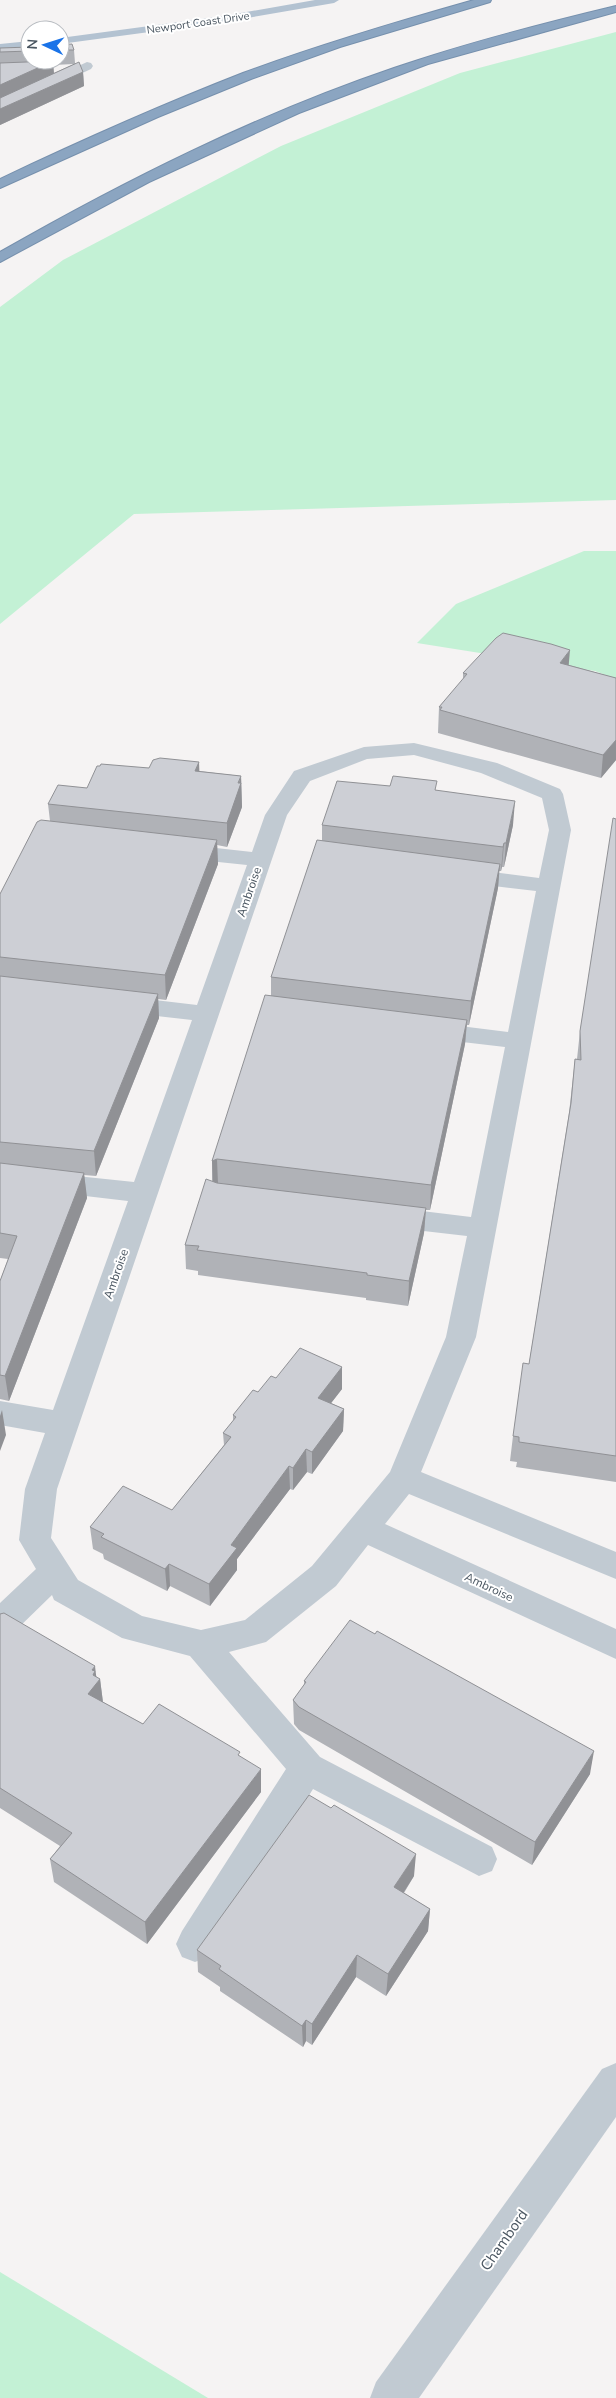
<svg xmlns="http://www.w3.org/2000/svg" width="616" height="2398" viewBox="0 0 616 2398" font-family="'Nunito Sans',sans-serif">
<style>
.green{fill:#c3f1d5}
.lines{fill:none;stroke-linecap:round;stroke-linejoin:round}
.motorway-casing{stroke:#7690ad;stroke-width:2}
.minor{fill:#c1cad2;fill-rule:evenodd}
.tertiary{fill:#c1cad2;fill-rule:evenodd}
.primary{fill:#b3c2d1;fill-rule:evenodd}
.motorway{fill:#8ba5c1;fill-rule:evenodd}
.wall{fill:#b0b2b7;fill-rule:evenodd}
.shaded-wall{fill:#909195}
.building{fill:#cdcfd5;stroke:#909195}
.labels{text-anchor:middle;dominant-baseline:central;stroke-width:4;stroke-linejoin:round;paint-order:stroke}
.far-street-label{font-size:11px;fill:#4a5661;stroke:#fff}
.street-label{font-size:12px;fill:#4a5661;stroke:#fff}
.near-street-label{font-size:15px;fill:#4a5661;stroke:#fff}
</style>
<rect width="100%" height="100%" fill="#f5f3f3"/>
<!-- green -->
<g class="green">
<polygon points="616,32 616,500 134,514 0,624 0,307 63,260 281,146 460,73"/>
<polygon points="584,551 616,551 616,679 595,671 417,643 456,604"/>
<polygon points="0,2272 208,2398 0,2398"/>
</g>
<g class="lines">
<defs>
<g id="motorway">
<path d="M474,0H491L490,2L340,47L251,79L158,117L0,188V179C80,141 161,105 243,73C319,45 396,22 474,0Z"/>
<path d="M616,6V12L428,64L299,113L149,182L0,262V252C126,180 256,115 394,68C467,43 541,24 616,6Z"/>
</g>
</defs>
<!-- motorway casing -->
<use href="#motorway" class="motorway-casing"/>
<!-- minor -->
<g class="minor">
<polygon points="87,62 91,63 93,66 91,69 0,112 0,103"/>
<path d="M414,743L497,763L560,789L563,794L571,830L476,1337L421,1472L616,1552V1579L409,1494L385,1524L616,1629V1659L368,1545L336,1586L266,1642L229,1652L320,1757L492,1847L497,1859L492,1871L479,1876L313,1789L208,1957L195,1962L182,1957L176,1944L182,1931L286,1769L190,1656L122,1638L54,1600L52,1595L12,1634L0,1638V1603L36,1569L19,1540L25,1489L45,1433L0,1425V1401L53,1410L128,1201L0,1186V1168L134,1182L192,1020L121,1012L112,1009L109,1004L112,999L121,996L197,1005L247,865L180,858L172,856L169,851L172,846L180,844L252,852L265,815L294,771L364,747ZM414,755L481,773L542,798L549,830L539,878L461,868L453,870L449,875L453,880L461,882L536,891L508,1032L428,1022L419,1024L415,1030L419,1036L428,1038L505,1047L471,1217L389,1207L379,1210L375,1217L379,1224L389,1227L467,1236L446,1337L390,1472L312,1566L245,1620L201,1630L142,1616L78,1580L51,1538L57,1489L287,815L310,781L367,759Z"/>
</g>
<!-- tertiary -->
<polygon class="tertiary" points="616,2063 616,2117 419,2398 370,2398 376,2382 602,2069"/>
<!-- primary -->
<g class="primary">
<polygon points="315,0 339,0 334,3 224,22 60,44 60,38 224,16"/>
<polygon points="30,41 30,47 0,50 0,44"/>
</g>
<!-- motorway -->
<use href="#motorway" class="motorway"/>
</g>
<!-- wall -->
<g class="wall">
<path d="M60,45L74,50L75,63L83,72L84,86L0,125V48L30,47V60H60ZM74,64L54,73L53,65Z"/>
<polygon points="569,665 616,678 616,760 601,778 438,733 439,707 463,680 463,673"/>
<polygon points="199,762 199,771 241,776 242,807 227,847 217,845 218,864 166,1000 158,999 159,1018 96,1176 84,1175 87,1198 9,1401 0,1399 0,1281 8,1259 0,1258 0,894 50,821 48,804 87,788 149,768"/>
<polygon points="437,790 513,825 504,867 502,867 501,871 499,871 498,888 469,1025 467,1025 465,1044 430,1210 426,1210 424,1233 408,1306 366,1300 366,1298 198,1275 198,1271 186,1269 185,1245 212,1182 212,1161 271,996 271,977 322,841 322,825"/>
<polygon points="616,819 616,1482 516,1467 517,1462 510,1461 513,1436 529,1364 569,1113 575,1059 577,1059 580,1031"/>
<polygon points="342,1367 342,1389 331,1403 344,1409 343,1431 312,1474 307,1472 293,1490 290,1489 237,1559 237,1570 210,1606 170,1586 167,1591 104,1559 103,1554 93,1549 90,1527 172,1510 224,1445 223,1433 233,1421 233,1415 258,1392 276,1378"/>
<polygon points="0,1614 100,1679 103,1702 143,1724 240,1756 261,1792 147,1944 54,1882 50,1859 60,1846 0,1808"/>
<polygon points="304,1681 590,1774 532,1865 299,1730 294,1724 293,1700 304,1686"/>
<polygon points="414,1876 404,1893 430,1909 428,1931 386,1996 356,1977 312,2045 306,2041 303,2047 220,1991 220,1987 198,1972 197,1950"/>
</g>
<!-- shaded-wall -->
<g class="shaded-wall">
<polygon points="53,61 54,75 0,101 0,85"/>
<polygon points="83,72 84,86 0,125 0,109"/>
<polygon points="570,650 568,673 560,663"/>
<polygon points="616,740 616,760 601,778 603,755"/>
<polygon points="199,762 200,786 195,771"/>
<polygon points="241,776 242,807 227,847 227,823"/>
<polygon points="515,801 513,825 504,867 506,843"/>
<polygon points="217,840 218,864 166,1000 165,975"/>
<polygon points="504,843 502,867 501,871 503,847"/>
<polygon points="500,864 498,888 469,1025 471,1001"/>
<polygon points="158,994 159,1018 96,1176 94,1151"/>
<polygon points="467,1020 465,1044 430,1210 431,1185"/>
<polygon points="217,1159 218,1184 213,1186 212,1161"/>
<polygon points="84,1173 87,1198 9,1401 5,1376"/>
<polygon points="426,1208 424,1233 408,1306 409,1281"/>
<polygon points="342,1367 342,1389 318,1420 318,1398"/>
<polygon points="344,1409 343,1431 312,1474 312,1452"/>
<polygon points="2,1410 6,1435 0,1451 0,1416"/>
<polygon points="306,1449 307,1472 293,1490 293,1468"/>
<polygon points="289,1466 290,1489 237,1559 237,1570 210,1606 209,1584 231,1545"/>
<polygon points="169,1564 170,1586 167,1591 165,1569"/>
<polygon points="95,1666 97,1683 100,1679 103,1703 88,1694 92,1670"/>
<polygon points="594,1751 590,1774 532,1865 535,1842"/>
<polygon points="261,1769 261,1792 147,1944 145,1922"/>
<polygon points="416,1854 414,1876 393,1909 394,1887"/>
<polygon points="430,1909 428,1931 386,1996 388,1974"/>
<polygon points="357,1955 356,1977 312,2045 312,2024"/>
<polygon points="306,2020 306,2041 303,2047 302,2026"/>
</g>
<!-- building -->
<g class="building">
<polygon points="72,44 74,50 60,50 60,45"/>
<polygon points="30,47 30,51 0,52 0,48"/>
<polygon points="53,61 0,85 0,63"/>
<polygon points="79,62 83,72 0,109 0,98"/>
<polygon points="503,633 551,644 570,650 560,663 616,678 616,740 603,755 440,710 442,707 439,707 467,674 463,673 496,638"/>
<polygon points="160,758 199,762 195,771 241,776 238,783 241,783 227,823 48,804 58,785 87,788 97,766 100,766 101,764 149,768 153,760"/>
<polygon points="393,776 437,781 435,790 515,801 506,843 504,843 503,847 322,825 337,781 390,786"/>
<polygon points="613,818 616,819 616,1456 519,1442 519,1437 513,1436 523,1363 529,1364 571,1103 575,1059 581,1060 580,1031"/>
<polygon points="41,820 217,840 165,975 0,957 0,894 37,822"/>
<polygon points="317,840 500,864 471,1001 271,977"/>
<polygon points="0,976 158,994 94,1151 0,1142"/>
<polygon points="265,995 467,1020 431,1185 217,1159 212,1161"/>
<polygon points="0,1163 84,1173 5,1376 0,1375 0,1281 17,1236 0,1233"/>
<polygon points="206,1179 217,1183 426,1208 409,1281 367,1275 367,1273 197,1250 199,1246 185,1245"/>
<polygon points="300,1348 342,1367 318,1398 344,1409 312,1452 306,1449 293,1468 289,1466 231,1545 237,1548 209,1584 169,1564 165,1569 101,1537 104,1534 90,1527 123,1486 172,1510 231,1437 223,1433 236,1417 233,1415 253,1390 258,1392 271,1376 276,1378"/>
<polygon points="4,1613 95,1666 92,1670 95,1671 93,1675 100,1679 88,1694 143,1724 159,1704 240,1752 238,1755 261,1769 145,1922 50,1859 72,1833 0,1788 0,1614"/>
<polygon points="350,1620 375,1634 377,1631 594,1751 535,1842 299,1707 293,1700 306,1682 304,1681"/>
<polygon points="309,1795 331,1808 334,1805 416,1854 394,1887 430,1909 388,1974 357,1955 312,2024 306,2020 302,2026 219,1969 221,1966 197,1950"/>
</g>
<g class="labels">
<!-- far-street labels -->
<g class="far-street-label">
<text transform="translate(198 23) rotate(-8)">Newport Coast Drive</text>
</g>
<!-- street labels -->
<g class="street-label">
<text transform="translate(249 892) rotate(-71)">Ambroise</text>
<text transform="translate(116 1274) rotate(-71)">Ambroise</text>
<text transform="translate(489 1587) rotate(25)">Ambroise</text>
</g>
<!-- near-street labels -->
<g class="near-street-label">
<text transform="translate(504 2240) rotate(-55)">Chambord</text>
</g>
</g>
<!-- north arrow -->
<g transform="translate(45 45) rotate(274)"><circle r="24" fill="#ffffff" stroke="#b7bbc0"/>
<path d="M0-4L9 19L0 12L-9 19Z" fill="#1a73e8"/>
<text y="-8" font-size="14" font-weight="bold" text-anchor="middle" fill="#4a5661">N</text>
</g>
</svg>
